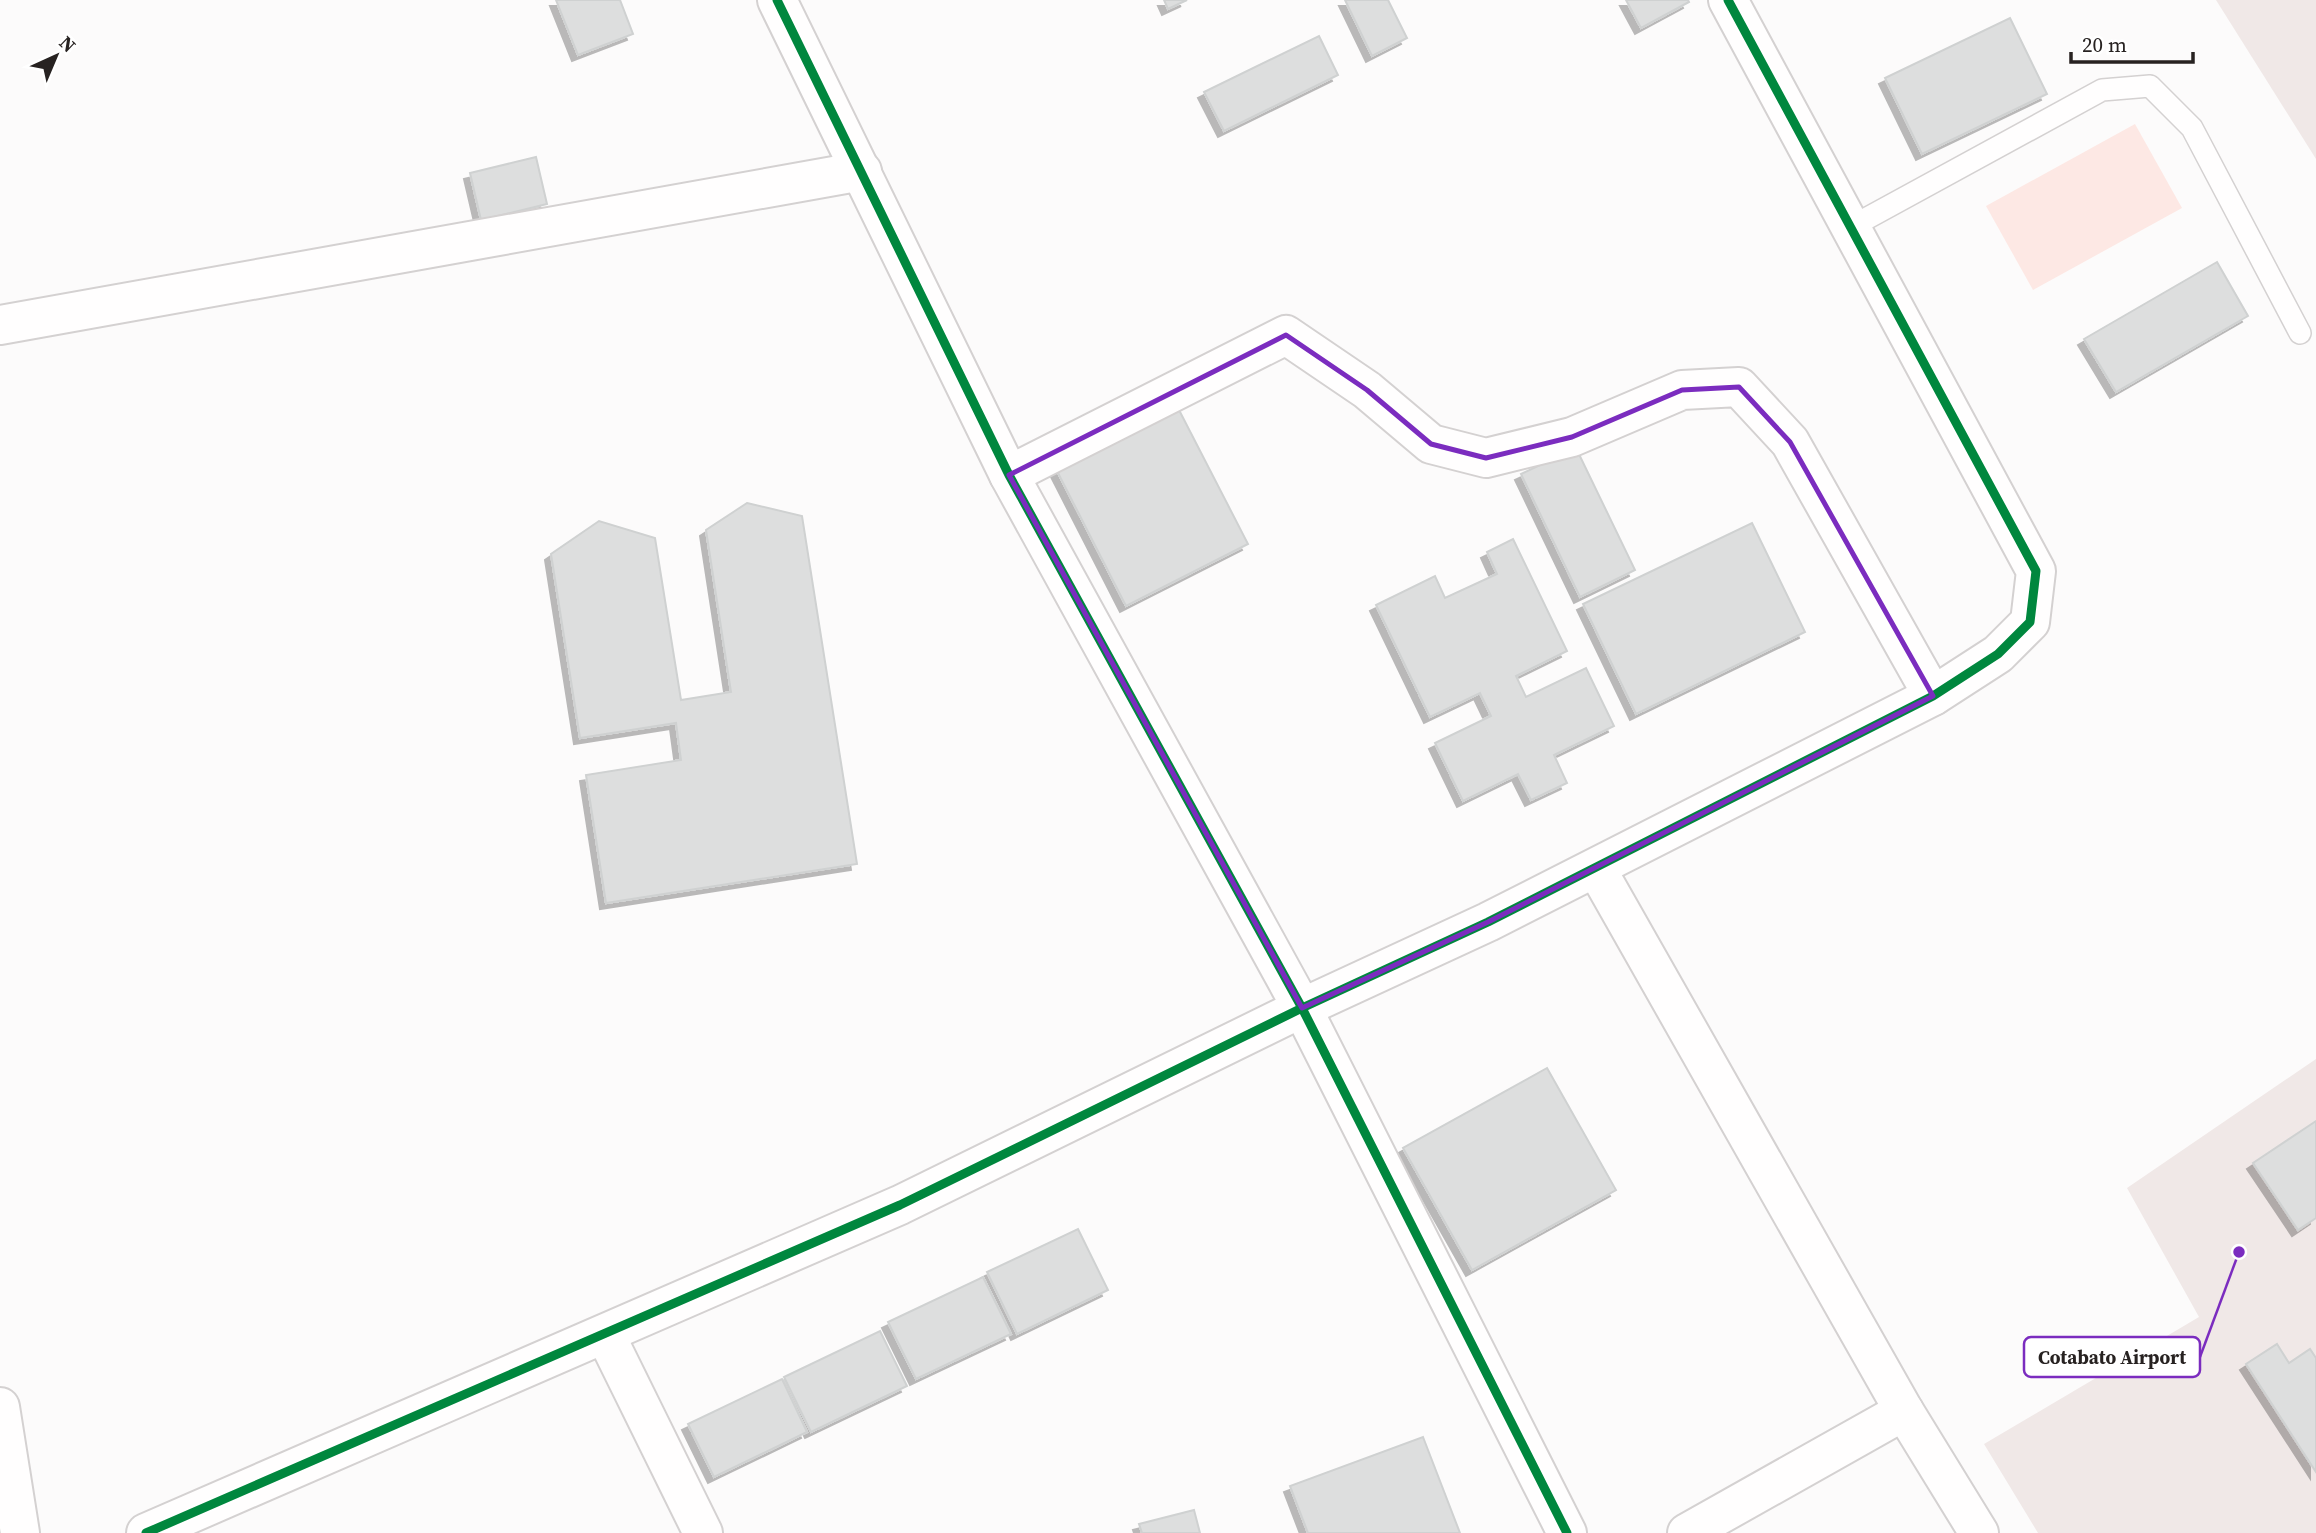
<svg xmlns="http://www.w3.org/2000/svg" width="2316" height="1533" viewBox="0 0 2316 1533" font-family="'Source Serif 4',serif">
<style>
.built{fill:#f0e8e7}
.green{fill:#fde8e4}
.building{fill:#dddede;stroke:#cfd1d1;stroke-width:2;filter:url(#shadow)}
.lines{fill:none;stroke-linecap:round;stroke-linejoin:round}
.lane-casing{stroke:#d4d1d1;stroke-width:24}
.street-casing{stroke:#d4d1d1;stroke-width:42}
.lane{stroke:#fffefe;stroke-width:21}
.street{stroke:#fffefe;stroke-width:38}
.cycleway-casing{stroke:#fff;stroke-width:13}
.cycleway{stroke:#00873e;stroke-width:9}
.marked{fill:none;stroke:#7b2cbf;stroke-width:5;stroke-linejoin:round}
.leader{fill:none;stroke:#7b2cbf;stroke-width:2.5}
.callout-dot{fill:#7b2cbf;stroke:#fff;stroke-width:2.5}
.callout{fill:#fff;stroke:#7b2cbf;stroke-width:2.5}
.callout-label{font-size:19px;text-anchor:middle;font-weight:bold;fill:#272221}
</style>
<defs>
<filter id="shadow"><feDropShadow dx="-6" dy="6" stdDeviation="0" flood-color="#0004"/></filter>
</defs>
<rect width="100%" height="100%" fill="#fcfbfb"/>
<!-- built -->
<g class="built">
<polygon points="2217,0 2316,0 2316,159 2216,0"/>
<polygon points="2316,1059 2316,1533 2038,1533 1984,1444 2199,1317 2127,1188"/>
</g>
<!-- green -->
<polygon class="green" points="2135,124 2182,208 2033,290 1986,206"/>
<!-- building -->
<g class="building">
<polygon points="556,0 620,0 633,34 578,55"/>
<polygon points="1164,0 1187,0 1168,9"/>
<polygon points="1345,0 1388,0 1407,38 1372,56"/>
<polygon points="1626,0 1688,0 1689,2 1641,28"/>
<polygon points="2010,18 2047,94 1922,154 1885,78"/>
<polygon points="1319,36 1338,75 1224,131 1204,92"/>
<polygon points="536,157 547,204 481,220 470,173"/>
<polygon points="2217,262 2248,316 2116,392 2084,339"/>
<polygon points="1178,408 1248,544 1126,606 1056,469"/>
<polygon points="1576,448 1635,570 1580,597 1521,474"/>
<polygon points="747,503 802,516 857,864 606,903 586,775 681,760 676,723 580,738 551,554 599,521 655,538 681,700 731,692 706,530"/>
<polygon points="1752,523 1805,632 1636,714 1583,604"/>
<polygon points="1513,539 1567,651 1516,676 1526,697 1586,668 1614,726 1554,755 1567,783 1531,800 1518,774 1463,801 1435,743 1491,716 1480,693 1430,717 1376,605 1435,576 1445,598 1497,574 1487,552"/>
<polygon points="1547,1068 1616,1190 1472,1270 1403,1148"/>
<polygon points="2316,1121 2316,1218 2298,1230 2253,1163"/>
<polygon points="1078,1229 1108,1290 1017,1334 987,1272"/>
<polygon points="983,1277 1011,1334 916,1379 888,1322"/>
<polygon points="880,1331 907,1386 811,1432 784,1377"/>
<polygon points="2277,1344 2289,1363 2310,1349 2316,1358 2316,1472 2246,1364"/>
<polygon points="782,1379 807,1432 714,1477 688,1424"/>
<polygon points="1423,1437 1460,1533 1308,1533 1290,1486"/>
<polygon points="1194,1510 1200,1533 1142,1533 1139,1524"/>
</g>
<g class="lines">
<defs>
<polyline id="lane" points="1851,227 2102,90 2150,86 2192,128 2300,333"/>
<g id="street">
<polyline points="777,0 1009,475 1302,1008 1567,1533"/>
<polyline points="0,325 862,171"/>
<polyline points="1009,475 1286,335 1367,390 1431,444 1486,458 1572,437 1682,390 1739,387 1790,442 1933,696"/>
<polyline points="1596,868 1904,1411 1979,1533"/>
<polyline points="605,1334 703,1533"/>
<polyline points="0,1407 20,1533"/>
<polyline points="146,1533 900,1205 1302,1008 1488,922 1933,696 1998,654 2030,622 2036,571 1728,0"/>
<polyline points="1687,1533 1904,1411"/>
</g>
</defs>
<!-- lane casing -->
<use href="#lane" class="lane-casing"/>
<!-- street casing -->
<use href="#street" class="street-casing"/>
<!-- lane -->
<use href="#lane" class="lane"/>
<!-- street -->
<use href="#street" class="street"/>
<defs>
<g id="cycleway">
<polyline points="777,0 1009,475 1302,1008 1567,1533"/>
<polyline points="146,1533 900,1205 1302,1008 1488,922 1933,696 1998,654 2030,622 2036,571 1728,0"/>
</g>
</defs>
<!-- cycleway casing -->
<use href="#cycleway" class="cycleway-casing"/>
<!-- cycleway -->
<use href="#cycleway" class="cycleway"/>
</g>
<!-- marked area -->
<path class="marked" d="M1286,335L1367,390L1431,444L1486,458L1572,437L1682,390L1739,387L1790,442L1933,696L1488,922L1302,1008L1009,475Z"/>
<!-- callouts -->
<path class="leader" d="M2239 1252L2200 1357"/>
<circle class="callout-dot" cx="2239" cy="1252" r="7"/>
<rect class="callout" x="2024" y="1337" width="176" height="40" rx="7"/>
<g class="callout-label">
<text x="2112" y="1364">Cotabato Airport</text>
</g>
<!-- north arrow -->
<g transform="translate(56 56) rotate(44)" stroke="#ffffff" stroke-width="5" paint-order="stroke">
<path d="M0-5L12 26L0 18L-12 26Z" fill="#272221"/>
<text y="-10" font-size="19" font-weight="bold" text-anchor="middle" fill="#272221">N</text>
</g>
<!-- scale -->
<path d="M2071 52v10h122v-10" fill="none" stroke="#272221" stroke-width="3.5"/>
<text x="2082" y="52" font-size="21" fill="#272221" stroke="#ffffff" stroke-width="5" paint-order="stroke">20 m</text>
</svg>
